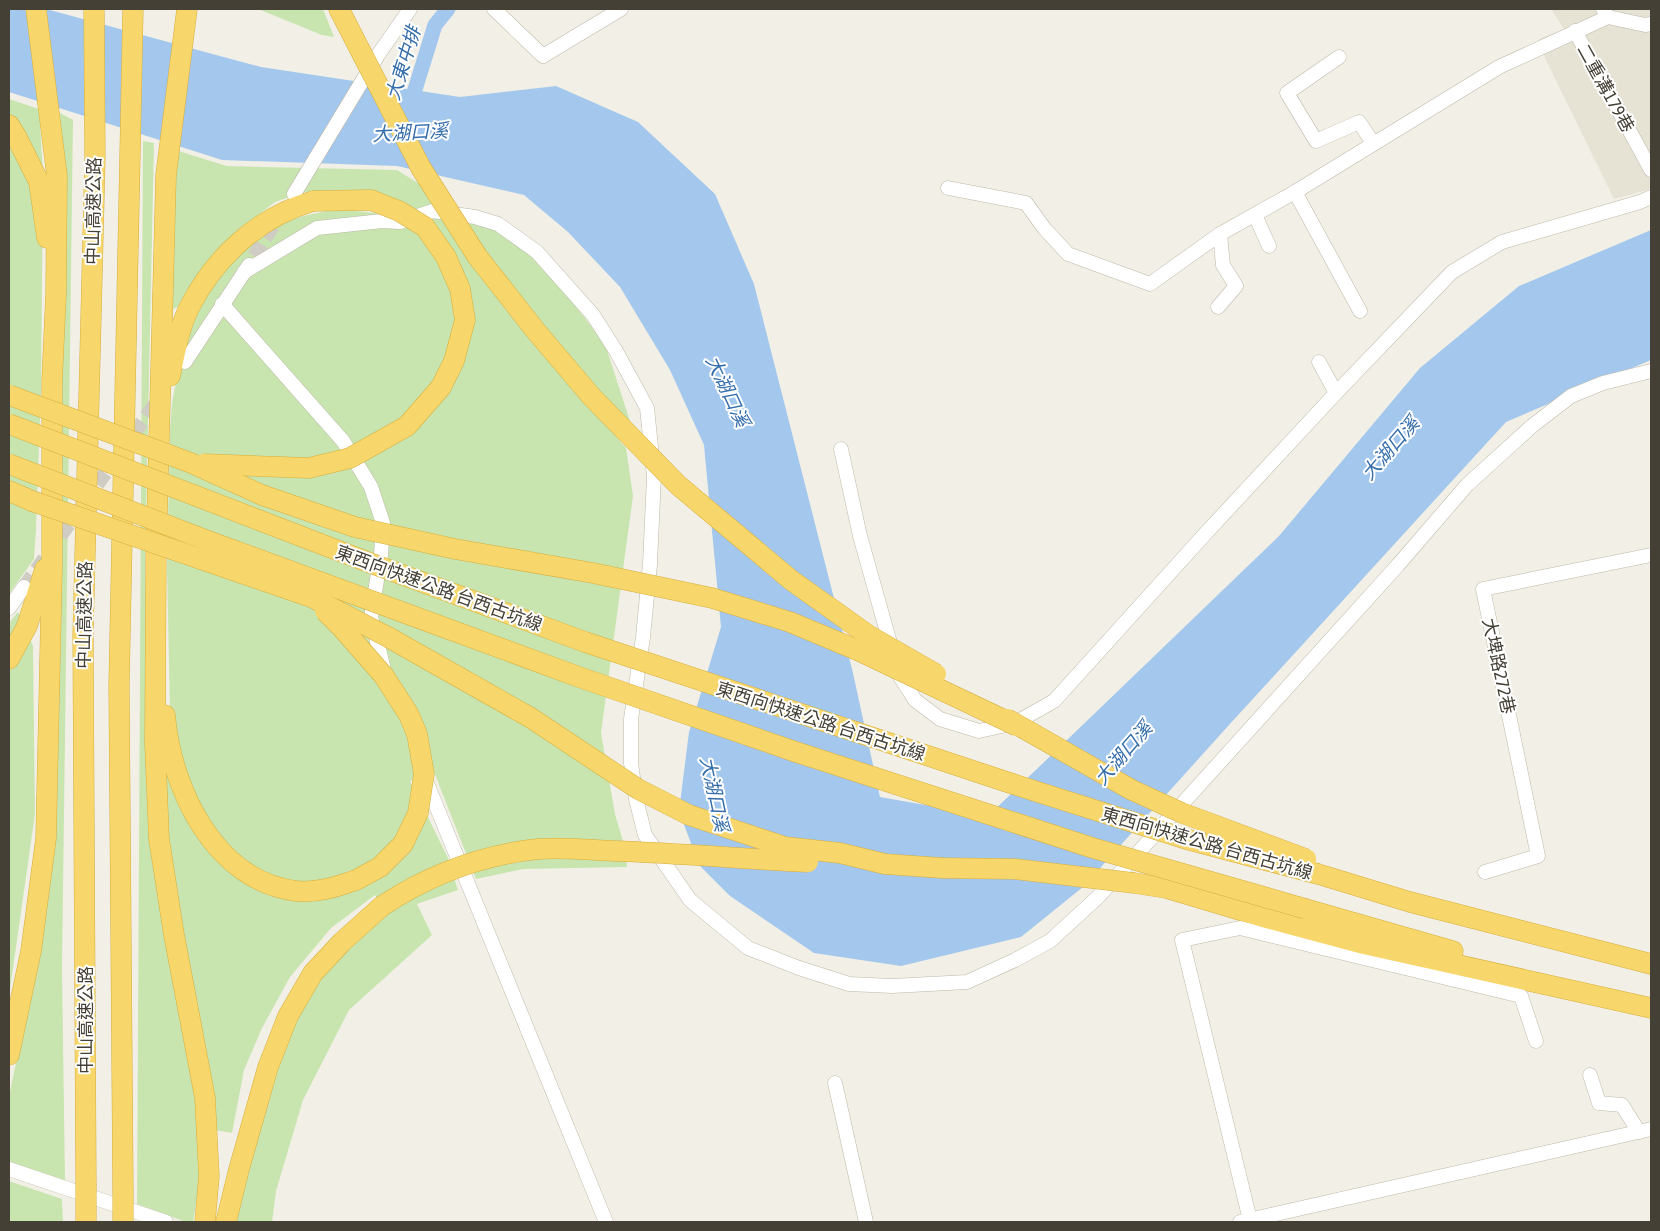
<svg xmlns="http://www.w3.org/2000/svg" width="1660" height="1231" viewBox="0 0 1660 1231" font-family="'Asap Condensed','Noto Sans TC',sans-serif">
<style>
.residential{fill:#e6e2d4}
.green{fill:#c8e5b0}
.water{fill:#a4c8ed}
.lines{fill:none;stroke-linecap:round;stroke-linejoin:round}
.canal{stroke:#a4c8ed;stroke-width:15}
.minor-tunnel{stroke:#cfcdc3;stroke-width:14;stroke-dasharray:14 7;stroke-linecap:butt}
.minor-casing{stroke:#bdb8a9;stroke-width:15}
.highway-casing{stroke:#d6ad3c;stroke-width:21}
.minor{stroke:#fff;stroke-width:14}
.highway{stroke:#f7d76c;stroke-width:20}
.highway-bridge-casing{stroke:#d6ad3c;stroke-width:21;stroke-linecap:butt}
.highway-bridge{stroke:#f7d76c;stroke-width:20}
.labels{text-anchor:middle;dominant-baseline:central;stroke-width:4;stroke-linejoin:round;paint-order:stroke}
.street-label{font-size:18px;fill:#454036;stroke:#fff}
.water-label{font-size:19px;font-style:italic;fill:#346dab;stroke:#fff}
</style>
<rect width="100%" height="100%" fill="#f2f0e6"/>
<!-- residential -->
<polygon class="residential" points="1551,9 1651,9 1651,189 1614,199 1545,58 1539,39 1564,29"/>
<!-- green -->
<g class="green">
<polygon points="258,9 323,9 334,37 322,35"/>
<polygon points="9,99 39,109 43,173 41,390 36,529 34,559 9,594"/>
<polygon points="60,113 73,120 62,969 65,1181 9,1162 9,1092 10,1092 46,915 56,822 63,177"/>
<polygon points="143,141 154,143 145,560 149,811 153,854 198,1117 200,1179 193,1222 186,1222 137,1204"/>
<polygon points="175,150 227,166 397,170 489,227 532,250 605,344 630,421 596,390 483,254 471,261 587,404 626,448 633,496 601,733 615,814 625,848 627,867 523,869 476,879 434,772 410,781 448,858 458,890 417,904 432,935 349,1010 303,1100 276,1191 272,1222 224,1222 255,1086 290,1007 340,943 385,910 375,895 331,928 290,977 262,1028 244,1070 232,1133 215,1130 165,826 161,761 192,822 217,857 254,884 303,900 356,891 351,870 326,881 287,883 259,873 227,847 192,795 179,758 170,710 167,568 170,430 172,403 185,334 210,288 242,248 289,219 336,209 375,213 400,223 407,206 376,191 337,190 304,192 275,202 228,239 194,282 182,305 173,309 166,300 170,177"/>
<polygon points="18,612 33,646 35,814 9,996 9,623"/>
<polygon points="9,1181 62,1199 63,1222 9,1222"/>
</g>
<!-- water -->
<polygon class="water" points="9,9 46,9 261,67 460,97 556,86 638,122 715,194 754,284 853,673 880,797 988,816 1279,536 1420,368 1519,286 1651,230 1651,360 1506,422 1229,725 1083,887 1021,937 901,966 814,953 730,896 699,865 679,811 689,732 721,627 704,445 670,370 620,287 568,232 524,195 397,166 222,160 9,92"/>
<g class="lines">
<!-- canal -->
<polyline class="canal" points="409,109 435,25 448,9"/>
<!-- minor-tunnel -->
<g class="minor-tunnel">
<polyline points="254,256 279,217"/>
<polyline points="24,587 160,397"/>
</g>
<defs>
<g id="minor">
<polyline points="494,9 543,56 621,9"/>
<polyline points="1603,9 1608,17 1645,25 1651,24"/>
<polyline points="1575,31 1651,170"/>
<polyline points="1339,57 1287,93 1316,141 1359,122 1373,143"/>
<polyline points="948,188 1026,203 1044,228 1068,254 1150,284 1220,234 1295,192 1499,67 1608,17"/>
<polyline points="1295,192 1360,311"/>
<polyline points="294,194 378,55 410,9"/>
<polyline points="1255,215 1269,246"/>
<polyline points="244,272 317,228 382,221 400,222 433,211 475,217 498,224 537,252 593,315 616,351 647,408 654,476 650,564 643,637 631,719 631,763 636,799 645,835 690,900 748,948 799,968 849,984 892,986 967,982 1015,960 1050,941 1098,897 1398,565 1467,485 1532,426 1571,396 1603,383 1651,371"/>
<polyline points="222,304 343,441 371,487 383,523 381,555 371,617 385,674"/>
<polyline points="1218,307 1236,286 1223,265 1220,234"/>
<polyline points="185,362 249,265"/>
<polyline points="1319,362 1336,393"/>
<polyline points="841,449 860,536 899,675 915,700 940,719 979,731 1015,723 1054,701 1205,534 1336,393 1452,272 1502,242 1640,202 1651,197"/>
<polyline points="9,608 24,587"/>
<polyline points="424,776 606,1222"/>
<polyline points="1485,872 1538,856 1483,589 1651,555"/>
<polyline points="1590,1075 1599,1103 1622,1105 1639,1132"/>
<polyline points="835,1083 866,1222"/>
<polyline points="9,1169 166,1222"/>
<polyline points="1250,1220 1182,940 1240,928 1521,996 1536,1041"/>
<polyline points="1240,1222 1651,1129"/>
</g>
<g id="highway">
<polyline points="187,9 166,175 156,556 155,744 159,839 174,935 205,1098 209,1176 205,1222"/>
<polyline points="339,9 359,48"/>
<polyline points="9,125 16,136 39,182 47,238"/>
<polyline points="477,256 535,330 591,396"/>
<path d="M170,376C175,353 179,327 190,306C216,256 259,217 313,201"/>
<polyline points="9,491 32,501"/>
<polyline points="9,659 27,626 45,569"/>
<path d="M165,715C171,789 215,881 296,891C317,893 336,887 356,880"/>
<polyline points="885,864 942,868"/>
<polyline points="1318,874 1410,902 1651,964"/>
<polyline points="1134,883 1166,888 1263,917 1364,944 1651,1008"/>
<polyline points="1306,909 1453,951"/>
<polyline points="9,1055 31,951 46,838 52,567 52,381 56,293 57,176 36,9"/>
<polyline points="86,1184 83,635 95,157 94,9"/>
<polyline points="123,1191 119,685 133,9"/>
<polyline points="226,1222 239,1169 268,1067 288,1016 313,973 342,942 382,906"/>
</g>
</defs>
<!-- minor casing -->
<use href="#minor" class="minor-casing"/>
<!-- highway casing -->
<use href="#highway" class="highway-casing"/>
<!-- minor -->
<use href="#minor" class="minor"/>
<!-- highway -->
<use href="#highway" class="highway"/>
<defs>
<g id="highway-bridge">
<polyline points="359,48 421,168 477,256"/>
<polyline points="9,395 191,463 262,495 355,527 455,549 593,573 712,598 790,622 857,650 1017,726"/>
<polyline points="591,396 678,485 791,580 868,635 936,674"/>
<polyline points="9,424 373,564 585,642 1010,783 1186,839 1318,874"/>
<polyline points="9,464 203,539 579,677 796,752 1093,848 1306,909"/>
<polyline points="203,464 309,468 350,458 407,426 441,387 454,361 465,320 460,289 446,257 425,227 399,211 371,200 313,201"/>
<polyline points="32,501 311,597 388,637 531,718 638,789 689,815 785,847 840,853 885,864"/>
<polyline points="325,611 342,628 384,676 409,715 417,734 424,774 418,813 403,844 380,867 356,880"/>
<polyline points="1007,719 1132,790 1182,813 1306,859"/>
<polyline points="942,868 1015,869 1134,883"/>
<path d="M382,906C429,875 481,855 538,849C563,847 589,850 614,851C679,853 743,859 808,862"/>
<polyline points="86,1184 86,1222"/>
<polyline points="123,1191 123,1222"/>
</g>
</defs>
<!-- highway-bridge casing -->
<use href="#highway-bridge" class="highway-bridge-casing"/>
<!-- highway-bridge -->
<use href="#highway-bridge" class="highway-bridge"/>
</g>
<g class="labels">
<!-- street labels -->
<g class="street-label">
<text transform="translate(1606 88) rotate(61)">二重溝179巷</text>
<text transform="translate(93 211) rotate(-89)">中山高速公路</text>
<text transform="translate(439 588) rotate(20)">東西向快速公路 台西古坑線</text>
<text transform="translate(84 615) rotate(-89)">中山高速公路</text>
<text transform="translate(1499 666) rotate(78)">大埤路272巷</text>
<text transform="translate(821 721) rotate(18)">東西向快速公路 台西古坑線</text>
<text transform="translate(1207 843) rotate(16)">東西向快速公路 台西古坑線</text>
<text transform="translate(85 1020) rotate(-90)">中山高速公路</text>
</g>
<!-- water labels -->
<g class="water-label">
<text transform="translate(403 63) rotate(-73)">大東中排</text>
<text transform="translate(410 132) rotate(-3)">大湖口溪</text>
<text transform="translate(728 391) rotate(65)">大湖口溪</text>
<text transform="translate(1390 448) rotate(-49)">大湖口溪</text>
<text transform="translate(1123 753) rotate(-49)">大湖口溪</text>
<text transform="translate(715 794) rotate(78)">大湖口溪</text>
</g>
</g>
<!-- border -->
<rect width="1660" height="1231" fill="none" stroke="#454036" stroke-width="20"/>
</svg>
